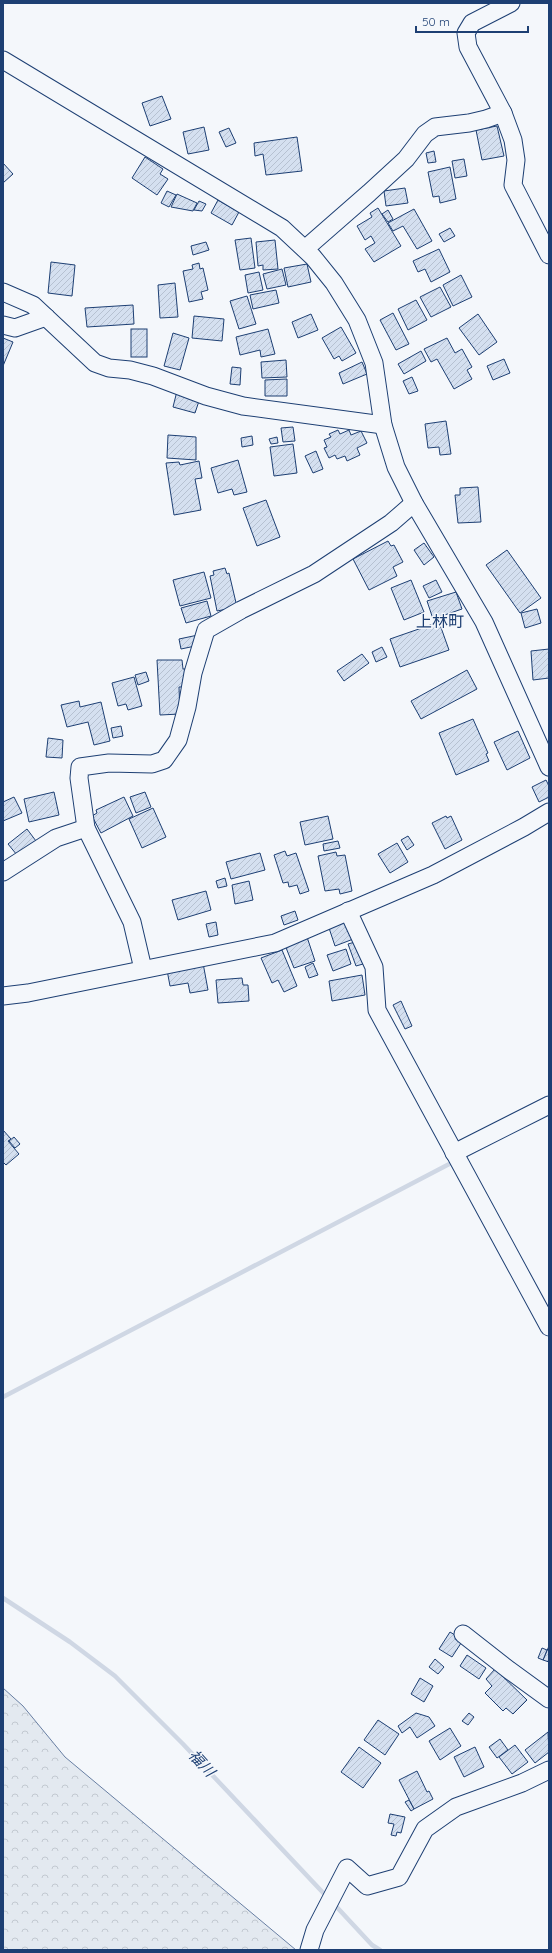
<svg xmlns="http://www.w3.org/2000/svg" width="552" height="1953" viewBox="0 0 552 1953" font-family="Quicksand,'Noto Sans JP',sans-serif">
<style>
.forest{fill:url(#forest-crowns);stroke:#687fa3}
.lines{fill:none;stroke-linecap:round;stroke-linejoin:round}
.stream{stroke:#cfd7e4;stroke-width:4.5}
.building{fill:url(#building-hatch);stroke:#1d3f73}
.minor-casing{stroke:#1d3f73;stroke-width:19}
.minor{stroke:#f4f7fb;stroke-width:17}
.labels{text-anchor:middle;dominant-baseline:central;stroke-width:3;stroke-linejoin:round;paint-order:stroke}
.water-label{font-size:15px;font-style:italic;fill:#1d3f73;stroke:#f4f7fb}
.quarter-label{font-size:16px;fill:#1d3f73;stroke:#f4f7fb}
</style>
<defs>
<pattern id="forest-crowns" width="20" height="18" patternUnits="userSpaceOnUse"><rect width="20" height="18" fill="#e3e9f0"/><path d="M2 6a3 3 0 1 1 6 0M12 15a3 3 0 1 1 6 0" fill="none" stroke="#c2c9d1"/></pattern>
<pattern id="building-hatch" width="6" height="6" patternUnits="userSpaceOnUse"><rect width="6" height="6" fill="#d5e0f0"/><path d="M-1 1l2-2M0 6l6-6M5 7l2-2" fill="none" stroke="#b6c1d1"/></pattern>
</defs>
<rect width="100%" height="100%" fill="#f4f7fb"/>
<!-- forest -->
<polygon class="forest" points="3,1688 23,1706 65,1757 296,1950 3,1950"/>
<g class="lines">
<!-- stream -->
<g class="stream">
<polyline points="3,1397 455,1161"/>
<polyline points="3,1598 70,1642 115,1676 183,1744 328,1898"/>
<polyline points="333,1903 372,1945 380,1950"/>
</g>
</g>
<!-- building -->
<g class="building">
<polygon points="162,96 171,119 150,126 142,103"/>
<polygon points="497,126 504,156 482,160 476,130"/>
<polygon points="204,127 209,150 188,154 183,132"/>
<polygon points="229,128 236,143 226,147 219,132"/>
<polygon points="297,137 302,171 266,175 263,154 255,156 254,143"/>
<polygon points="434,151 436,162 428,163 426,153"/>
<polygon points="145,157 163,169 160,174 168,179 157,195 132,178"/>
<polygon points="464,159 467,176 455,178 452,161"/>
<polygon points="3,163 13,174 3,183"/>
<polygon points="450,167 456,199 440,203 439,196 433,197 428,172"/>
<polygon points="405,188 408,203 386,206 384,191"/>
<polygon points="167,191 176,195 169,207 161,203"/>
<polygon points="177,194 197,203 193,211 171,207"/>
<polygon points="218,200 239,212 232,225 211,213"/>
<polygon points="199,201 206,204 202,211 194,210"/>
<polygon points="378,208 401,246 374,262 365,249 375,243 371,236 365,240 357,226 372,217 370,213"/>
<polygon points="414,209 432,241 417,249 403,226 393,231 388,223"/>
<polygon points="388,210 393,219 388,222 382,214"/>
<polygon points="450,228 455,236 444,242 439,234"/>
<polygon points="251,238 255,268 240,270 235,240"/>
<polygon points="275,240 278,269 263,270 263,265 258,266 256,242"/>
<polygon points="206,242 209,250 193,255 191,246"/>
<polygon points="439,249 450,272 431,282 425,269 418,272 413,261"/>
<polygon points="51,262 75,265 72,296 48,293"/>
<polygon points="199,263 200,269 203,268 208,290 201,292 203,299 189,302 183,271 193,269 192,265"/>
<polygon points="307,264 311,282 288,287 284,268"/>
<polygon points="282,269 286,285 267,289 263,274"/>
<polygon points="259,272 263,290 248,293 245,275"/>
<polygon points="461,275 472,297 453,306 443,285"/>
<polygon points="175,283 178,317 160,318 158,285"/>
<polygon points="440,287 451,307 431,317 420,297"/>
<polygon points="276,290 279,303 253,309 250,295"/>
<polygon points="247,296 256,324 239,329 230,301"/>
<polygon points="416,300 427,320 408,330 398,309"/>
<polygon points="133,305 134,324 87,327 85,308"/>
<polygon points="393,313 409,344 396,350 380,320"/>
<polygon points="311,314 318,330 298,338 292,322"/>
<polygon points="478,314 497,342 479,355 459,328"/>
<polygon points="194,316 224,319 222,341 192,338"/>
<polygon points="341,327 356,353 342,361 339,356 334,359 322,338"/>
<rect x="131" y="329" width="16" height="28"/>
<polygon points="268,329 275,354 261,357 260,350 240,355 236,337"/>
<polygon points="173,333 189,338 180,370 164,366"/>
<polygon points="3,338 13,342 3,366"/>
<polygon points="447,338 455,353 462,349 472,367 467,370 472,379 454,389 437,359 431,362 424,349"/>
<polygon points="421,351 426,361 404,374 398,364"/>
<polygon points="504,359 510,373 493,380 487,366"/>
<polygon points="286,360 287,377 262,378 261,362"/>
<polygon points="362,362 367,374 343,384 339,373"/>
<polygon points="232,367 241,368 240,385 230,384"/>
<polygon points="412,377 418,391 409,394 403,381"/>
<polygon points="287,379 287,396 265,396 265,380"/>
<polygon points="177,391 200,398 195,413 173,407"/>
<polygon points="446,421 451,454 440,455 439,447 428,448 425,424"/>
<polygon points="293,427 295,441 283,442 281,428"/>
<polygon points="338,430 340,434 349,430 351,435 361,431 367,443 357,448 360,455 347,461 345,456 337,459 335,455 329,458 324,448 327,447 324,440 331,437 329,434"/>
<polygon points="168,435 196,437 196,460 167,458"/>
<polygon points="252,436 253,445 242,447 241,438"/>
<polygon points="277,437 278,443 271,444 269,439"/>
<polygon points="293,444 297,473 274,476 270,447"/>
<polygon points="316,451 323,469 313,473 305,456"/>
<polygon points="238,460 247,492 234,495 232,489 218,493 211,468"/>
<polygon points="199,461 202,478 195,479 201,510 174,515 166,463 179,462 180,465"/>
<polygon points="478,487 481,522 458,523 455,495 460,495 460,488"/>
<polygon points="266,500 280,537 257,546 243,508"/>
<polygon points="388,541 391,546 394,545 403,562 393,567 397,576 369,590 353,559"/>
<polygon points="424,543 434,557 424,565 414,550"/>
<polygon points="507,550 541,598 520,613 486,565"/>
<polygon points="225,568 227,574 229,573 237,607 217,611 210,576 214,575 213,571"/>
<polygon points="204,572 211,598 180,606 173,580"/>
<polygon points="411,580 424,612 404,620 391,588"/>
<polygon points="436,580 442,592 429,598 423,586"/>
<polygon points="456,592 462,609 433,619 427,601"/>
<polygon points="207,601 211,616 186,623 181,608"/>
<polygon points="537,609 541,623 525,628 521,613"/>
<polygon points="439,622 449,650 400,667 390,639"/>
<polygon points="198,635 200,645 181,649 179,639"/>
<polygon points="382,647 387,657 376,662 372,652"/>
<polygon points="549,649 549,678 533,680 531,651"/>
<polygon points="362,654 369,663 344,681 337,671"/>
<polygon points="157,660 182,660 183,669 186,669 187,679 183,679 183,687 179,687 180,714 160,715"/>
<polygon points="467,670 477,689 421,719 411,701"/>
<polygon points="146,672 149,681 138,685 135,675"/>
<polygon points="134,677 142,706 128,710 126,704 118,706 112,683"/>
<polygon points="79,701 80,707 101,702 110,741 94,745 88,722 67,727 61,705"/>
<polygon points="473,719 488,753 486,754 489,761 456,775 439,733"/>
<polygon points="121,726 123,736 113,738 111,728"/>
<polygon points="518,731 530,758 507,770 494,742"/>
<polygon points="48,738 63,740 62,758 46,757"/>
<polygon points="546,780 549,786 549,797 539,802 532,787"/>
<polygon points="54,792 59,815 29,822 24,799"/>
<polygon points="145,792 151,807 136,813 130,797"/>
<polygon points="14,797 22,813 3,821 3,802"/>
<polygon points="124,797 133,816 101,833 92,816 97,813 96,810"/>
<polygon points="153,808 166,837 142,848 129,819"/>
<polygon points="328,816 333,839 305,845 300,822"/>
<polygon points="446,816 447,818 451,816 462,840 445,849 432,823"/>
<polygon points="27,829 36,841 17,855 8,844"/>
<polygon points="408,836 414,845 407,850 401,840"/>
<polygon points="338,841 340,848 324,851 323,844"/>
<polygon points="397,843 408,862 390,873 378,854"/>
<polygon points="285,851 287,856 296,853 309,891 300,894 297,885 289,887 288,882 283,883 274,855"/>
<polygon points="336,852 337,856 345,855 352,891 340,894 339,889 325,891 318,856"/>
<polygon points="260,853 265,870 231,879 226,862"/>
<polygon points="225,878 227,886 218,888 216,881"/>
<polygon points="249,881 253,900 235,904 232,885"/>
<polygon points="206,891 211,910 178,920 172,900"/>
<polygon points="295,911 298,920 284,925 281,916"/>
<polygon points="216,922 218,935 209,937 206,924"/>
<polygon points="345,922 349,934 353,933 356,938 335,946 329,928"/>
<polygon points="307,937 315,961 294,968 285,945"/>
<polygon points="355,942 363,964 356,966 348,944"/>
<polygon points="346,949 351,964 333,971 327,955"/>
<polygon points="282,950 297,986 284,992 278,980 272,983 261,958"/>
<polygon points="203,963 208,990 190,993 188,983 170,986 167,970"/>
<polygon points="313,963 318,975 309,978 305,967"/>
<polygon points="362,975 365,995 332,1001 329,981"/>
<polygon points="242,978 243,985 248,985 249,1001 218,1003 216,980"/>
<polygon points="401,1001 412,1026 405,1029 393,1005"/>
<polygon points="3,1130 11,1139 8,1141 19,1154 6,1165 3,1162"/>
<polygon points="14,1137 20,1144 15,1148 9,1141"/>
<polygon points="450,1632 463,1640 452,1657 439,1649"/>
<polygon points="549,1646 549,1662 543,1660"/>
<polygon points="542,1648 547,1650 543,1660 538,1658"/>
<polygon points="467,1655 486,1668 479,1679 460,1666"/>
<polygon points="435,1659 444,1667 438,1674 429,1667"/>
<polygon points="495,1669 527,1700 513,1714 506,1708 503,1711 485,1693 492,1686 486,1679"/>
<polygon points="420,1678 433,1686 424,1702 411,1694"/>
<polygon points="416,1713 429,1717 435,1726 417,1738 410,1727 402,1733 398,1726"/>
<polygon points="469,1713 474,1717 468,1725 462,1721"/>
<polygon points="378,1720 399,1734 385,1755 364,1740"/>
<polygon points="450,1728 461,1746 440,1760 429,1741"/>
<polygon points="548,1732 549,1752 535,1763 525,1750"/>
<polygon points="500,1739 508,1750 497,1758 489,1747"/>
<polygon points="515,1745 528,1762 512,1774 499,1757"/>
<polygon points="359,1747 381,1763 363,1788 341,1772"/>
<polygon points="475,1747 484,1767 464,1777 454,1757"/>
<polygon points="417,1771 427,1792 429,1791 433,1799 414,1809 399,1780"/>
<polygon points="409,1800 414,1809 411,1811 405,1802"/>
<polygon points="390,1814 405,1817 401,1833 397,1832 396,1836 391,1835 394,1824 388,1823"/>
</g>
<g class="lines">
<defs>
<g id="minor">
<polyline points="511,3 472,23 466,33 468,47 503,113 513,140 516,160 513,185 549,255"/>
<polyline points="3,60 282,228 313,257 334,283 357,320 374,363 383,425 396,467 414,503 484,622 549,767"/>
<polyline points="305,249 369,193 406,159 425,134 435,127 469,123 486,119 503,113"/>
<polyline points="3,292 33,305 95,363 109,368 130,370 153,376 206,396 243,406 383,425"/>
<polyline points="3,325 15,328 46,317"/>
<polyline points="3,872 56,838 86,828"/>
<polyline points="348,911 374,967 377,1010 549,1327"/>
<polyline points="143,969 132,922 86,828 79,778 80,767 109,763 152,764 164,760 178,740 187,707 193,673 206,630 241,610 314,574 391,523 414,503"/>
<polyline points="3,996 28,993 275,943 433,875 524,827 549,812"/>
<polyline points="454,1153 549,1105"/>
<polyline points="463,1634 509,1670 549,1699"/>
<polyline points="309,1950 315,1930 347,1868 367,1886 399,1877 425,1829 456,1807 522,1783 549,1770"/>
</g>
</defs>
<!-- minor casing -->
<use href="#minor" class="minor-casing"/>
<!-- minor -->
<use href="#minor" class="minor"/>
</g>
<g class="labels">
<!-- water labels -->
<g class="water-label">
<text transform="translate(202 1763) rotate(47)">福川</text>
</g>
<!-- quarter labels -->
<g class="quarter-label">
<text x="440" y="621">上林町</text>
</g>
</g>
<!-- border -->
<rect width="552" height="1953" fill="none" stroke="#1d3f73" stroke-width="8"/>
<!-- scale -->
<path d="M416 26v6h112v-6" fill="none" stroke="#1d3f73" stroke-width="2"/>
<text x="422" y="26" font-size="12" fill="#1d3f73" stroke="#f4f7fb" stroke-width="3" paint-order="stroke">50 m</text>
</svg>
